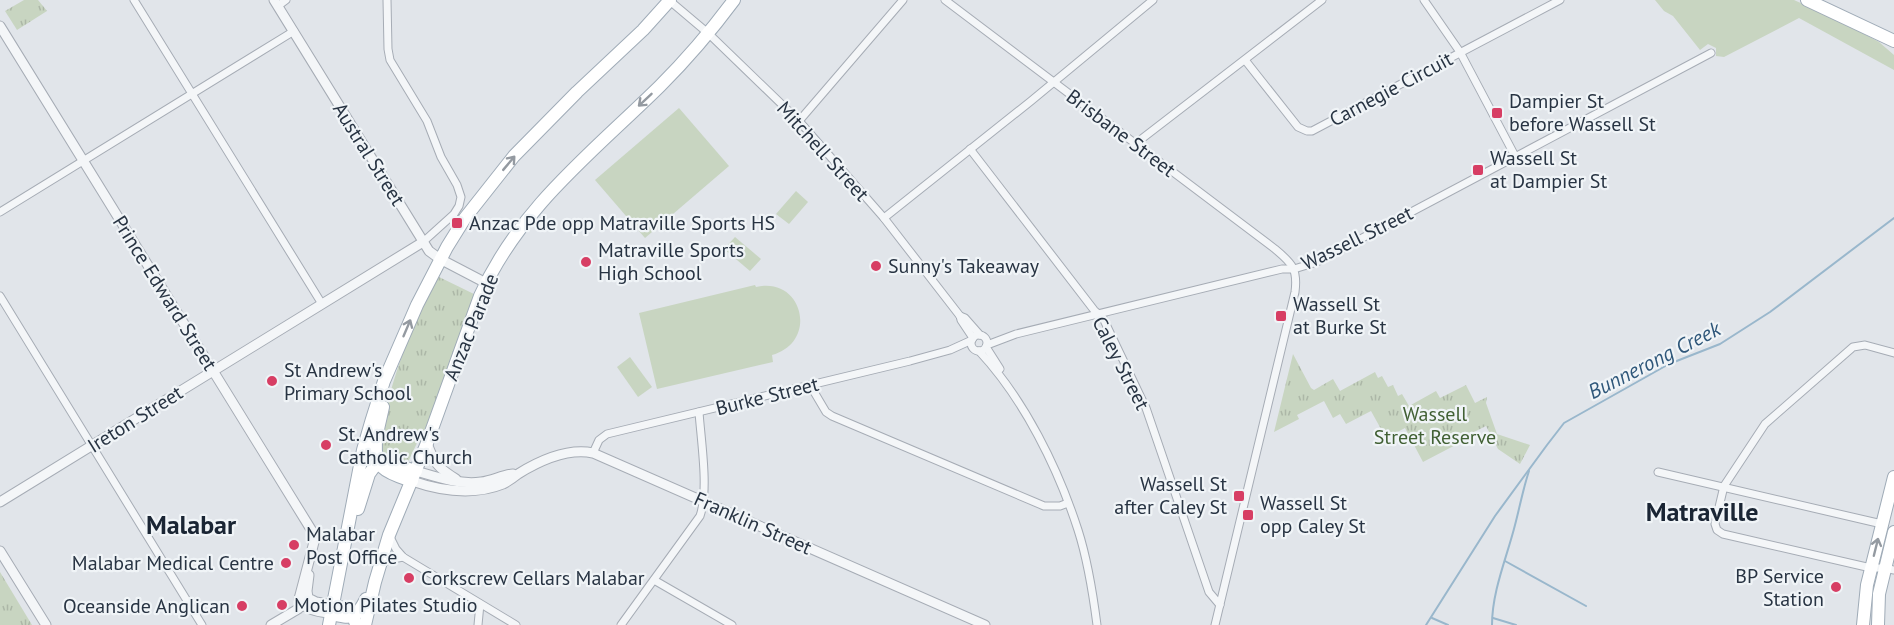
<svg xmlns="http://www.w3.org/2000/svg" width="1894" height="625" viewBox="0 0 1894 625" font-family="'PT Sans',sans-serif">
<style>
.green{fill:#c8d5c1}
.park{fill:url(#park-tufts)}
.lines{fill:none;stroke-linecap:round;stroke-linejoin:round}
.stream{stroke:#99b7cc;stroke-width:2}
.minor-casing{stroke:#a6acb5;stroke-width:9}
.tertiary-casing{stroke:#a6acb5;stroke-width:11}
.primary-casing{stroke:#9fabb7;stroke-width:14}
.minor{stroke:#f4f6f8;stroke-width:7}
.tertiary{stroke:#f4f6f8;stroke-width:9}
.primary{stroke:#fff;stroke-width:12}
.oneway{stroke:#949aa1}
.poi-dot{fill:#d73e64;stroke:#f0f4f7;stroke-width:2}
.labels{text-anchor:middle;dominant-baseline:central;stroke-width:4.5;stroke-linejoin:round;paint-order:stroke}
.street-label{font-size:20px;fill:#283443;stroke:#f0f4f7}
.poi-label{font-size:20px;fill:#283443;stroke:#f0f4f7;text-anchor:start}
.park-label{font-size:20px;fill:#416034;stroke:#f0f4f7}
.water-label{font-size:21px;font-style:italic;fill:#2f577a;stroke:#f0f4f7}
.district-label{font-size:26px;font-weight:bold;fill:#1a2534;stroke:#f0f4f7}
</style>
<defs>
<pattern id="park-tufts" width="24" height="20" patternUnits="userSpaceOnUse" patternTransform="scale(1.5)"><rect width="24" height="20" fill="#c8d5c1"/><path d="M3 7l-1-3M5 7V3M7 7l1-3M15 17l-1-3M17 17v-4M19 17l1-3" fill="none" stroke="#acb7a7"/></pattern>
</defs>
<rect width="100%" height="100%" fill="#e1e5ea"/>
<!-- green -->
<g class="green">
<polygon points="1655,0 1794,0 1838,20 1879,42 1894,55 1894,70 1799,18 1724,57 1716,56 1716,48 1708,44 1700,50 1673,16 1664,11"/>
<polygon points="679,108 729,166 645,238 595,180"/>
<polygon points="796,191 808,202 789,224 776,214"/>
<polygon points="735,237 761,259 750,271 724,249"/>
<path d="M755,285L756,287C803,276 819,342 772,355L773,362L657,389L639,313Z"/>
<polygon points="630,357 652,387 638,397 617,367"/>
</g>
<!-- park -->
<g class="park">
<polygon points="24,0 38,0 47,11 17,30 5,11"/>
<path d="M437,276L476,295L424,441L417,443L408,462L379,452C386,388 409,333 437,276Z"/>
<polygon points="1293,354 1311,388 1314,390 1333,379 1340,391 1375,372 1378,378 1382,376 1388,387 1393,385 1398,396 1402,394 1409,406 1436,391 1440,398 1466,385 1475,403 1487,397 1486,403 1497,434 1530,445 1520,464 1498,449 1486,426 1466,436 1467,439 1423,462 1405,428 1386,438 1371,411 1346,424 1340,414 1333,418 1324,401 1297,415 1299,419 1274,432"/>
<polygon points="0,572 32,625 0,625"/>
</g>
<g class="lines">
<!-- stream -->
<g class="stream">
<polyline points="1505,561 1586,606"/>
<polyline points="1432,618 1448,625"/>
<polyline points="1493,618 1516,625"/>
<polyline points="1426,625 1495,516 1547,445 1564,423 1669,364 1720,344 1770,312 1894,218"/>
<path d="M1492,625C1492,591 1507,557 1515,525C1520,506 1523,489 1529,471"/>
</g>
<defs>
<g id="minor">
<polyline points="134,0 322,304"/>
<polyline points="387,0 388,49 390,60 427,121 441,157 457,185 461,197 459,206 454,214 423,242"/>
<path d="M945,0L1275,249C1292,263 1298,269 1295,292L1215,625"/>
<polyline points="1424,0 1460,52 1515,156"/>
<polyline points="670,1 709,34 799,121 884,218 960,316 961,320 973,338"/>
<polyline points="278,6 286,0"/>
<polyline points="1245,60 1298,127 1307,131 1312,131 1560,0"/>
<polyline points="799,121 903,0"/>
<polyline points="1135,144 1322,0"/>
<polyline points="970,149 1094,310 1103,318 1146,408 1209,592 1220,605"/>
<polyline points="0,212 294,31"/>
<polyline points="884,218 1031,101 1153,0"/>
<polyline points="0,296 202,625"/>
<polyline points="960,316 965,318 980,335"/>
<circle cx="979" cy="343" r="8"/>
<polyline points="987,345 1016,334 1282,269 1294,269 1317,262 1711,53"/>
<polyline points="986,347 1000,369"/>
<path d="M979,351C1024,399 1058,468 1078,530C1088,561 1093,594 1097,625"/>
<polyline points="1894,353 1865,345 1853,347 1765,424 1724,486 1715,524 1717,530 1723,534 1871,568 1885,568 1894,570"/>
<polyline points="810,385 826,412 832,416 1044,506 1060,506 1068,503"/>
<polyline points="593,453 599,440 607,434 910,361 950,350 972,340"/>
<polyline points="1658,472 1882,524"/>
<polyline points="390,537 396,549 403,557 516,625"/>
<polyline points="381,564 388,560 403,557"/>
<polyline points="654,580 732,625"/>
<polyline points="478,625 480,604"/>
<path d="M621,625L700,516C709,490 701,441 699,412"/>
</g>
<g id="tertiary">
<polyline points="274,0 429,251 440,259 486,283"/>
<path d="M0,26L312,531L314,542L299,599C304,611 319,611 331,614"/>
<path d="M427,443C434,463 438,468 456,479"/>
<path d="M416,471C437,477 459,485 481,482C492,481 502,475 513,474"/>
<path d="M412,481C441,491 473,496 503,484C509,481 513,478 518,474C539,461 568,448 593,453L985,625"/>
<polyline points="0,502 423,242"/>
<polyline points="0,551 46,625"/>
<polyline points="309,575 307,591 308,598 316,602 333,605"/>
<polyline points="271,625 298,609 305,602"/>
</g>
<g id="primary">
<polyline points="1807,0 1894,41"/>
<path d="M383,407C380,423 369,453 382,467C389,474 403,478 412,481"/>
<polyline points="358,509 369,474 377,463 385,462 416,471"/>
<path d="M333,605C346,608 353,611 356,625"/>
<path d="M331,614C352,619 356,619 366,599"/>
<polyline points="329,625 363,450 372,419 384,381 417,305 447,247 465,218 514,156 577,92 643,30 670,0"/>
<path d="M365,625L375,582L389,535L427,443L480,296C520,207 593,152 660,86C687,59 711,31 734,0"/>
<polyline points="1863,625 1867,585 1894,477"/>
<polyline points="1878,625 1879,594 1894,532"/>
</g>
</defs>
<!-- minor casing -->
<use href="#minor" class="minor-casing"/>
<!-- tertiary casing -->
<use href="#tertiary" class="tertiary-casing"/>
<!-- primary casing -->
<use href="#primary" class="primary-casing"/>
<!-- minor -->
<use href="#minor" class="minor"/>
<!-- tertiary -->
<use href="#tertiary" class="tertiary"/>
<!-- primary -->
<use href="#primary" class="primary"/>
</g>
<!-- one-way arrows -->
<defs><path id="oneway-shaft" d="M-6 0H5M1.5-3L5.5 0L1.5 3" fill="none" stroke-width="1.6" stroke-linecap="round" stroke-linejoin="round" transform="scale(1.5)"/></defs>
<g class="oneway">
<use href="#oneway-shaft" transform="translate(645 100) rotate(137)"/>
<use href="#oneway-shaft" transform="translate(509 163) rotate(-50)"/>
<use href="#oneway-shaft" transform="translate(407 328) rotate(-67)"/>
<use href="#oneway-shaft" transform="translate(1876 547) rotate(-76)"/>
</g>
<!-- markers -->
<g class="poi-dot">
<rect x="1491" y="107" width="12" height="12" rx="3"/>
<rect x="1472" y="164" width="12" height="12" rx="3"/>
<rect x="451" y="217" width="12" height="12" rx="3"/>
<circle cx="586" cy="262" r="6"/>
<circle cx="876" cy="266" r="6"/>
<rect x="1275" y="310" width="12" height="12" rx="3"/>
<circle cx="272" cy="381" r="6"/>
<circle cx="326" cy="445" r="6"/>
<rect x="1233" y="490" width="12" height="12" rx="3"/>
<rect x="1242" y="509" width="12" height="12" rx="3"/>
<circle cx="294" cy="545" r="6"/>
<circle cx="286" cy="563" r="6"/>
<circle cx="409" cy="578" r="6"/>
<circle cx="1836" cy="587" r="6"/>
<circle cx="282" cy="605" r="6"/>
<circle cx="242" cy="606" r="6"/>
</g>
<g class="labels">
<!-- street labels -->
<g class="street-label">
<text transform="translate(1391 89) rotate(-28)">Carnegie Circuit</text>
<text transform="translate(1121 133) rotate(37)">Brisbane Street</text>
<text transform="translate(823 151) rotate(48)">Mitchell Street</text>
<text transform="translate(369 154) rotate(58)">Austral Street</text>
<text transform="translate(1357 238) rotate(-26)">Wassell Street</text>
<text transform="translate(165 293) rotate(58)">Prince Edward Street</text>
<text transform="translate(471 327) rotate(-68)">Anzac Parade</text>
<text transform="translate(1121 363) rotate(63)">Caley Street</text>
<text transform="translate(767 396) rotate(-14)">Burke Street</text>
<text transform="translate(135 419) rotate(-32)">Ireton Street</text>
<text transform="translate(753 523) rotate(24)">Franklin Street</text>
</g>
<!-- poi labels -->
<g class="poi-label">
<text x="1509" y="101">Dampier St<tspan x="1509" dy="23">before Wassell St</tspan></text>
<text x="1490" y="158">Wassell St<tspan x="1490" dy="23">at Dampier St</tspan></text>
<text x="469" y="223">Anzac Pde opp Matraville Sports HS</text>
<text x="598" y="250">Matraville Sports<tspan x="598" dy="23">High School</tspan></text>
<text x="888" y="266">Sunny's Takeaway</text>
<text x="1293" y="304">Wassell St<tspan x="1293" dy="23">at Burke St</tspan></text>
<text x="284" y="370">St Andrew's<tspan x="284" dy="23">Primary School</tspan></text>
<text x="338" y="434">St. Andrew's<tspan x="338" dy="23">Catholic Church</tspan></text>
<text x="1227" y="484" text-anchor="end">Wassell St<tspan x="1227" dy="23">after Caley St</tspan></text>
<text x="1260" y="503">Wassell St<tspan x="1260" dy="23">opp Caley St</tspan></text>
<text x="306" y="534">Malabar<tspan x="306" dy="23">Post Office</tspan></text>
<text x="274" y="563" text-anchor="end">Malabar Medical Centre</text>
<text x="1824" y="576" text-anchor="end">BP Service<tspan x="1824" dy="23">Station</tspan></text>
<text x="421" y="578">Corkscrew Cellars Malabar</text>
<text x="294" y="605">Motion Pilates Studio</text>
<text x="230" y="606" text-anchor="end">Oceanside Anglican</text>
</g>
<!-- park labels -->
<g class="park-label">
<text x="1435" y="414">Wassell<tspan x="1435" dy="23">Street Reserve</tspan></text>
</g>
<!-- water labels -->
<g class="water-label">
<text transform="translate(1654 360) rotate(-27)">Bunnerong Creek</text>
</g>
<!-- district labels -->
<g class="district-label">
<text x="1702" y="511">Matraville</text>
<text x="191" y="524">Malabar</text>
</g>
</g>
</svg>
